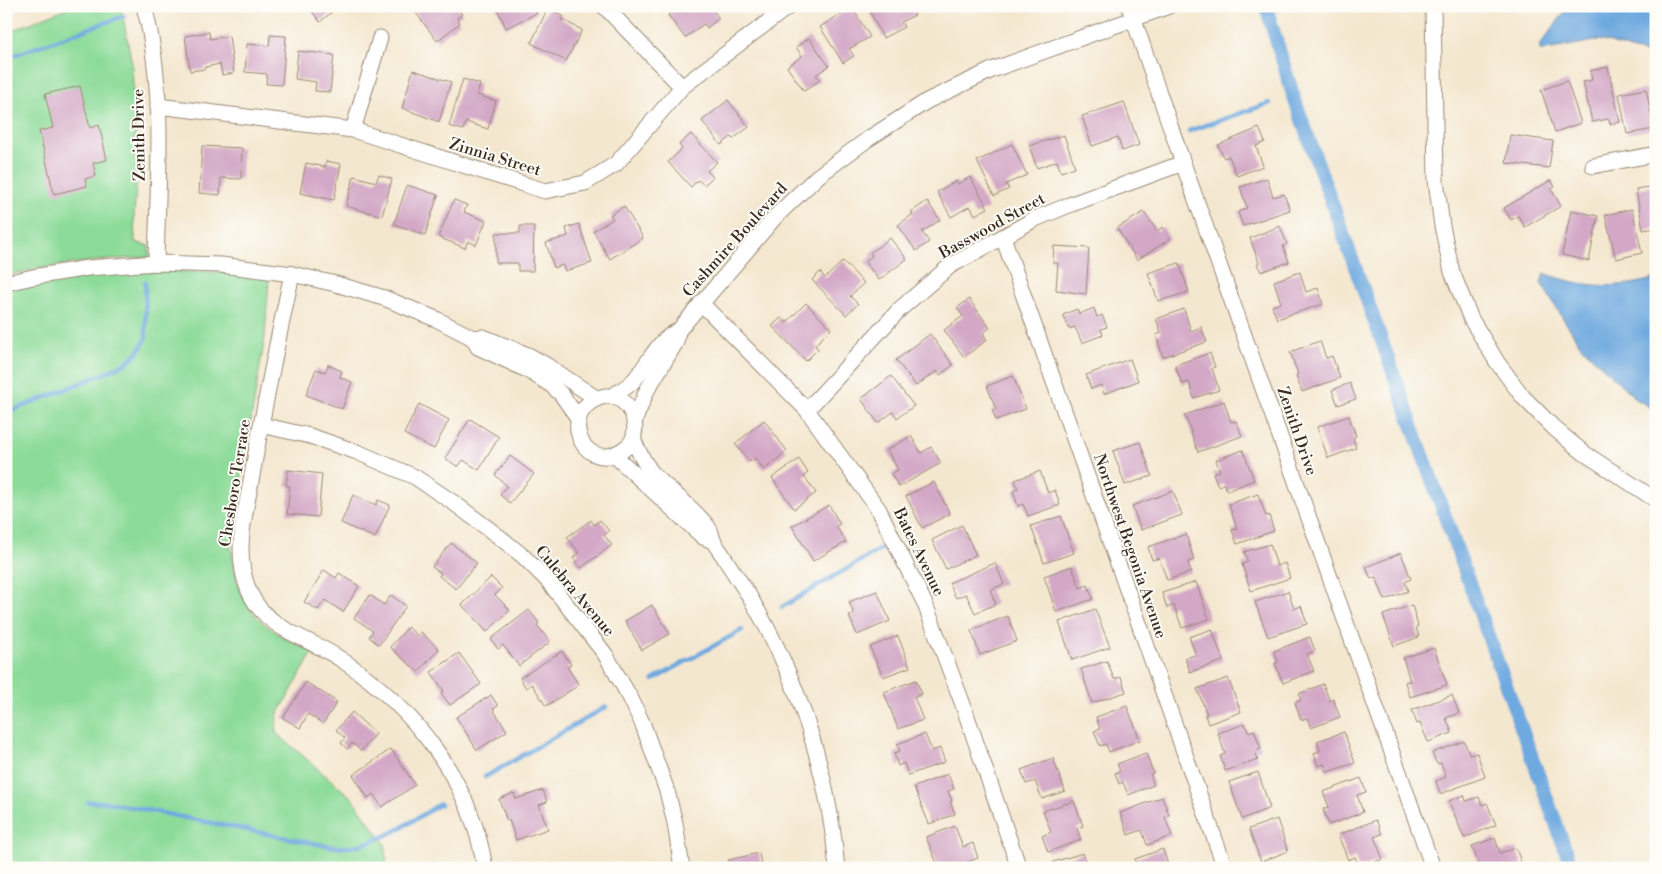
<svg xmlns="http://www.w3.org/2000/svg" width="1662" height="874" viewBox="0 0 1662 874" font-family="'Libre Bodoni',serif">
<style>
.green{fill:#8cdb99;stroke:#64825c}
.water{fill:#6ea9df;stroke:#546a7e}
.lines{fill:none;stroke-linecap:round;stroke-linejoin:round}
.stream{stroke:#6ea9df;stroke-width:4.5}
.canal{stroke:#6ea9df;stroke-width:14}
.building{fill:#d3a8c6}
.minor-casing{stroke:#988876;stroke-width:17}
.minor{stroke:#fff;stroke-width:15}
.labels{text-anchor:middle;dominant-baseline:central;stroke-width:4;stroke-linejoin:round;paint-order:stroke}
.street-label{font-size:16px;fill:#3b2a1e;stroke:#fdfcf7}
</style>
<rect width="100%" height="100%" fill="#fdfcf7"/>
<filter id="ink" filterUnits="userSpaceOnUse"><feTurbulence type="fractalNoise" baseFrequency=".02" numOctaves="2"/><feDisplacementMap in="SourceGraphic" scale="10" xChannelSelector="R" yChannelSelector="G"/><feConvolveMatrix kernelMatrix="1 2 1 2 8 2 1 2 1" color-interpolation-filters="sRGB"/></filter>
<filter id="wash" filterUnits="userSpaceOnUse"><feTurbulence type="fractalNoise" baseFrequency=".0096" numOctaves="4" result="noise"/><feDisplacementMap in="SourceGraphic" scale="20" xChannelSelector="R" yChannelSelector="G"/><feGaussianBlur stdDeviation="1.12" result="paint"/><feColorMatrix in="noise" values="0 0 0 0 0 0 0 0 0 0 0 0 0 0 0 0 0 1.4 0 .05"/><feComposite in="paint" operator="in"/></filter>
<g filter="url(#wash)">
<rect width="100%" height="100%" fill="#f4e7cf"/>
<!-- green -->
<g class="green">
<path d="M72,6H121L132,64L137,173L134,216L135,242L149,246V257C100,260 53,264 6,276V33Z"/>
<path d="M156,271L220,272L269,278L265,337L230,543C233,555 234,568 237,581C248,620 278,636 313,652L277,716L276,733L352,798L385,844L387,868H6V290C57,278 104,274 156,271Z"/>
</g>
<!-- water -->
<g class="water">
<polygon points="1569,6 1656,6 1656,52 1648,54 1600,40 1541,51 1539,46"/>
<path d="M1544,273C1582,287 1617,290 1656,278V411L1636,399L1581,346L1553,303L1541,283Z"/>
</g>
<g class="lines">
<!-- stream -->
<g class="stream">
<polyline points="6,58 124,16"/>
<polyline points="1189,131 1270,103"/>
<polyline points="6,413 106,373 126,363 138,352 146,339 145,282"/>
<polyline points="782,607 884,547"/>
<polyline points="653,680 742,630"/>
<polyline points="485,777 606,707"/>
<path d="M88,802H106L323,845C331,846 341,848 350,847C383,842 412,821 440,804"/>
</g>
<!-- canal -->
<polyline class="canal" points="1266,7 1293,95 1572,868"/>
</g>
<g id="blocks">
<!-- building -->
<g class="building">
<polygon points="308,6 339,6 320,22"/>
<polygon points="419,6 449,6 450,8 456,6 462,14 457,18 460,23 437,41 414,10"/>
<polygon points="496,6 534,6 537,13 506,28"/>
<polygon points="680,6 710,6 719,18 707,28 704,24 685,38 668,15"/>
<polygon points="867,6 910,6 915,15 901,22 904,27 883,38"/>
<polygon points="852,7 870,37 849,49 854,56 843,63 820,27"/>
<polygon points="548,8 563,16 561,19 582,30 566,61 531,43"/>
<polygon points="209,32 210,39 229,36 234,73 222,75 220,64 205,67 205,69 190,71 185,36"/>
<polygon points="270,35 286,36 282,85 266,84 267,74 245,72 247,44 269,46"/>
<polygon points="809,38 829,66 816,75 820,80 804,91 787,67 802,56 796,47"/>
<polygon points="298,51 334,55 330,92 315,91 316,82 295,79"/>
<polygon points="1608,67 1620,122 1610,124 1609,119 1592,122 1583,82 1592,80 1590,71"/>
<polygon points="413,70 451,82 439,122 402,108"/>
<polygon points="463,79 480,84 477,95 496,101 488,129 466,122 463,130 449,126"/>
<polygon points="1567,81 1581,123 1555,132 1541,90"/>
<polygon points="80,86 90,128 99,125 107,160 93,163 96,176 85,179 87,186 54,194 39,131 53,128 45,94"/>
<polygon points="1652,87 1656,87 1656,104 1655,105"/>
<polygon points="1646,89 1654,129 1627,134 1619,94"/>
<polygon points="728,100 749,127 733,139 731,137 721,145 702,121"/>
<polygon points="1124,102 1139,145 1122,151 1118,137 1092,146 1082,116"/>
<polygon points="1259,128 1265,142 1256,146 1263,166 1237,176 1229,156 1224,158 1218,145"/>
<polygon points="691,134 717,162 707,171 713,177 704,185 698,180 691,187 668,162 682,149 679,145"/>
<polygon points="1064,135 1075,167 1061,172 1057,161 1037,168 1029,146"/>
<polygon points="1510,135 1553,141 1549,168 1506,163"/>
<polygon points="1012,144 1027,175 1006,184 1009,189 994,196 977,161"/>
<polygon points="202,146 242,148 241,179 221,178 220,195 199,193"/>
<polygon points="326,161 341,164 334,200 300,193 306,163 325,167"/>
<polygon points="379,175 392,179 382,216 346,206 354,176 376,182"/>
<polygon points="970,177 988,208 975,215 970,206 951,217 937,192 956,181 958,184"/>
<polygon points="1267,178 1273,197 1284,194 1290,210 1243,226 1238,212 1247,208 1240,187"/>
<polygon points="1551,180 1555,187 1551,189 1561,206 1525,227 1518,216 1511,220 1504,208"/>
<polygon points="407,185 438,195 425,235 394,224"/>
<polygon points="1656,186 1656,228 1643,230 1636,189"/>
<polygon points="454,200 467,205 464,212 486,221 476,245 468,241 465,248 438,237"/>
<polygon points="927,201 940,220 922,232 929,242 916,251 898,225 913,214 911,212"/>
<polygon points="624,206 643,238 610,259 593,231 613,219 610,215"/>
<polygon points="1632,209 1642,253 1616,259 1605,215"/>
<polygon points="1571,210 1598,216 1589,261 1562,255"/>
<polygon points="1144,212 1157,231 1163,227 1170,239 1137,260 1117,228"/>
<polygon points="579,224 592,263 565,271 563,265 554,268 546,243 568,236 566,228"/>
<polygon points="520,226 534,226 533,271 518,271 518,263 496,263 496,233 520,233"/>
<polygon points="1280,226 1287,244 1283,246 1289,262 1261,272 1257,264 1259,263 1250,238"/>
<polygon points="890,238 907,259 879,280 865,262 872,256 870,253"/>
<polygon points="1054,246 1089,248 1086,294 1056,290 1058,263 1053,263"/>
<polygon points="843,261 864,283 850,296 858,304 846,315 812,280 820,272 825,278"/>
<polygon points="1179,263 1189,292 1158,301 1148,273"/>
<polygon points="1300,272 1306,292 1318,288 1323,304 1277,319 1272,306 1281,303 1274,281"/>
<polygon points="969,299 990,328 983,333 987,340 964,357 944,330 963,316 957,308"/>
<polygon points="806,303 831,329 815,345 818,349 806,361 772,326 781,318 786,323"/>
<polygon points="1094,308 1097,317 1102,315 1107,327 1101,329 1103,335 1082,343 1075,327 1069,329 1063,315 1077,309 1079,314"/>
<polygon points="1184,309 1191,331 1201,327 1207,342 1163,357 1156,335 1161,333 1156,319"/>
<polygon points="930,334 953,365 940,375 937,371 916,386 896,360"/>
<polygon points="1320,341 1326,358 1332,356 1340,378 1302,392 1296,375 1298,374 1290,352"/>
<polygon points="1210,353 1215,367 1212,368 1219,390 1194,398 1189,382 1182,384 1175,365"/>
<polygon points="1130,359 1138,381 1104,394 1101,385 1091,389 1086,375"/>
<polygon points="328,365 342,371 340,377 352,382 342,409 306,395 316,369 325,372"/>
<polygon points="891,376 914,406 897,418 893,412 878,423 861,399"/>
<polygon points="1013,376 1026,409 996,420 992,410 996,409 987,386"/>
<polygon points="1350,383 1356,399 1338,405 1332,390"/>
<polygon points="1224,401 1231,422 1236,421 1242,436 1198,452 1185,415"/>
<polygon points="419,404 449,420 434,449 404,434"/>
<polygon points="1349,416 1356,436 1353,438 1356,448 1328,458 1317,427"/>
<polygon points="470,419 499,437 479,470 463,460 458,467 445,458"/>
<polygon points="764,420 787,451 764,470 755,458 750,462 735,444"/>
<polygon points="911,436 921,453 931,447 941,463 899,487 891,474 898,470 887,450"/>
<polygon points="1140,442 1152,476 1125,485 1113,451"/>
<polygon points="1243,450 1254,480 1227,491 1224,484 1218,486 1213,473 1220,471 1216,460"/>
<polygon points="510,456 534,474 510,503 500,495 507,486 495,475"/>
<polygon points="799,459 808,473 804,476 816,493 794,509 772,478"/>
<polygon points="288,470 322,474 318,517 287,514 290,486 286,486"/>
<polygon points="1040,471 1048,493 1055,490 1060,505 1028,516 1023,504 1018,506 1013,491 1018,489 1015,480"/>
<polygon points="934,482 950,514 922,528 906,496"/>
<polygon points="1173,491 1182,515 1141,530 1132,506"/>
<polygon points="1258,494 1266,516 1269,515 1274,531 1237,544 1232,530 1237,529 1229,504"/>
<polygon points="353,495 376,505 378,500 390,505 375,538 341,523"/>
<polygon points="829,505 840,524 836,526 846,542 813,561 792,526"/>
<polygon points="1061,516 1074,553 1044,563 1031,526"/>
<polygon points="591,520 594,525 600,520 609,531 604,535 612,545 581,568 573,558 579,553 567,537"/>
<polygon points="962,525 976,555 946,569 932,540"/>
<polygon points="1186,534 1194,560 1188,562 1191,572 1167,580 1159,558 1152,560 1148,547"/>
<polygon points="451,543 477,563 456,589 439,576 441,573 432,567"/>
<polygon points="1270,544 1277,566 1285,563 1290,578 1251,591 1242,564 1248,562 1244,552"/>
<polygon points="1401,553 1411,579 1405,582 1408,591 1385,600 1376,577 1371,579 1366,567"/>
<polygon points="995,563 1004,584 990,590 996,604 975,613 966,594 956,598 949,583"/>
<polygon points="1072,566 1080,588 1088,585 1093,599 1056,612 1044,576"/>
<polygon points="324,570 336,578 339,573 359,586 343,612 325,600 318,610 304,602"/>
<polygon points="491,577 502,588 495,595 510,610 487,632 462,605"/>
<polygon points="1196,582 1209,619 1182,628 1174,605 1167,608 1162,593"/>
<polygon points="877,591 890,621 857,635 849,616 854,614 849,602"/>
<polygon points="1288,591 1294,609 1301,606 1307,624 1268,637 1255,602"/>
<polygon points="370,595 384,605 391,595 406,606 379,645 369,637 373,631 354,618"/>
<polygon points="652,605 670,634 642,650 625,621"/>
<polygon points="1412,605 1418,626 1416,627 1419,637 1394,646 1383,615"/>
<polygon points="1095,609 1110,647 1072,660 1059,622"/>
<polygon points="529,610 539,623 537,625 550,642 519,666 503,645 498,649 491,639"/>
<polygon points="1008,616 1017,641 980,655 971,630"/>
<polygon points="408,627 418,636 421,632 439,649 418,672 390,647"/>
<polygon points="1212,629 1223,661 1190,672 1185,658 1196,655 1189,637"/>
<polygon points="898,636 910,667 883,677 870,647"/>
<polygon points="1310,637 1315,651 1307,654 1314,671 1283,683 1275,663 1278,662 1274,651"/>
<polygon points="1434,648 1447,685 1410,697 1405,682 1410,681 1403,658"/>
<polygon points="562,651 571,665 567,667 579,685 546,706 532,684 526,688 520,678"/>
<polygon points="459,653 481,684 450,705 441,693 444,691 431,672"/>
<polygon points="1107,661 1114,679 1121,677 1126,692 1092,703 1081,669"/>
<polygon points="1228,678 1241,712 1208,724 1205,715 1207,714 1197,689"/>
<polygon points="916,680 922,694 914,697 923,720 898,729 884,692"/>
<polygon points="306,682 337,702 323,724 308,714 300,728 283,718"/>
<polygon points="1323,684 1330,701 1333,699 1340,717 1311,728 1307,718 1301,720 1295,703 1301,700 1299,694"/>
<polygon points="491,695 498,706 493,709 507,731 477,750 456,717"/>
<polygon points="1452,695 1459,713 1446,718 1452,733 1428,742 1420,723 1417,724 1412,710"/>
<polygon points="1127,706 1140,740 1109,752 1106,744 1100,746 1094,731 1100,729 1096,717"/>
<polygon points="352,712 376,734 361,751 352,743 347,749 341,743 345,738 336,730"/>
<polygon points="1245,724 1248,732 1254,730 1261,749 1255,751 1258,760 1225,771 1220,756 1225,754 1218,733"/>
<polygon points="1344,732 1355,763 1327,772 1324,764 1318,766 1314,753 1320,751 1317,741"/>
<polygon points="925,734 932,751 940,748 945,762 908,775 904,763 898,766 894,753 900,751 897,744"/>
<polygon points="1464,741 1470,755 1477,753 1485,777 1440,794 1436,781 1446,777 1441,763 1437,764 1432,753"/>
<polygon points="391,749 415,785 382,807 373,794 368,798 353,775"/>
<polygon points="1146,753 1153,773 1150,774 1154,785 1128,795 1123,782 1119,784 1115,773 1120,771 1117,764"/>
<polygon points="1053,758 1065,791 1042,799 1035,781 1026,784 1021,770"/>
<polygon points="1258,772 1270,808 1242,819 1229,782"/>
<polygon points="948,774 954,789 948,791 952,801 950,802 955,814 929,824 914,787"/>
<polygon points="1361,778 1366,792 1357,795 1363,812 1329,825 1323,809 1329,807 1323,792"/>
<polygon points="543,790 547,802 539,805 548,829 516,840 509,820 507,821 499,799 514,793 516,799"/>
<polygon points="1464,795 1466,801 1479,797 1482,805 1487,803 1496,825 1464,838 1449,801"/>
<polygon points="1162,797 1169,815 1165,817 1172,836 1147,845 1142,830 1128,835 1120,813"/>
<polygon points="1074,801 1083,826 1077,828 1081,840 1048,852 1042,836 1051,832 1043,811"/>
<polygon points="1277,819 1288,851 1261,862 1249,829"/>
<polygon points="1376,820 1382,834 1374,837 1383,859 1359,868 1355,857 1348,860 1338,835"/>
<polygon points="955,826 963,847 973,843 978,858 952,868 939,868 926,837"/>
<polygon points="1495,838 1500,853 1516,848 1523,868 1480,868 1472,846"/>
<polygon points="1163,849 1169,868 1137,868 1135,859"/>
<polygon points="759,853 762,868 730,868 728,860"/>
<polygon points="1083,853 1088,868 1055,868 1053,862"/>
</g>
</g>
</g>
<g filter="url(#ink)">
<use href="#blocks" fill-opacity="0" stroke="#988876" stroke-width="1"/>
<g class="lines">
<defs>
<g id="minor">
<path d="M144,6C166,89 158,178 156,263"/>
<polyline points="604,6 682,87"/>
<polyline points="1129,6 1183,163 1433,868"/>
<polyline points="1433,6 1436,180 1442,226 1452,272 1471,319 1497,362 1523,397 1555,429 1584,453 1656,500"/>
<polyline points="158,106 353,130 545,191 585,183 616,164 682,87 789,6"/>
<polyline points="353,130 380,38"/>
<polyline points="1593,166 1656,154"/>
<polyline points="1003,237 1225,868"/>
<path d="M292,274C277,343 263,412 251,481C246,510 237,541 243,571C254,629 300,632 342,660C414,708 471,780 485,868"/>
<polyline points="6,283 33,277 88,268 156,263 221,265 292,274 336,284 384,298 436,319 473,338 483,337 530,356 546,365 596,398"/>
<polyline points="701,303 807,410 879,510 925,604 962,702 1019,868"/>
<polyline points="473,338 478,347 527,370 550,384 561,394 578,418"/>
<path d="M605,396C626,395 638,416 634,436C632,444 626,448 619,452C582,473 555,408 605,396Z"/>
<path d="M612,396C620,391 628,387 634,380C648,365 658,339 678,331L776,216L818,176L868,139L927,101L992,70L1169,6"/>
<polyline points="807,410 900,309 950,266 1035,219 1069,205 1183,163"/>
<polyline points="634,422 647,390 676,342 678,331"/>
<polyline points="261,425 310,436 357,452 415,477 454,503 502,539 524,557 548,581 605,654 631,699 643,725 667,791 675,823 682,868"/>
<path d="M633,439C639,452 644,464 654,475C672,493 693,507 708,527C712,532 711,537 714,542C716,546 719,550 722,554C731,569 742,584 751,599C799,680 829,774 837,868"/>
<polyline points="614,455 703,537 713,541"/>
</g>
</defs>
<!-- minor casing -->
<use href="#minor" class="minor-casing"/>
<!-- minor -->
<use href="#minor" class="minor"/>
</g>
</g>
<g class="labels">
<!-- street labels -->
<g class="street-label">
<text transform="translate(139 135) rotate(-91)">Zenith Drive</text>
<text transform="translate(495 157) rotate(17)">Zinnia Street</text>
<text transform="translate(992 226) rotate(-29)">Basswood Street</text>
<text transform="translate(735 240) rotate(-48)">Cashmire Boulevard</text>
<text transform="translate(1297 431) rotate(71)">Zenith Drive</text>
<text transform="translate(235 483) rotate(-81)">Chesboro Terrace</text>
<text transform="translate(1130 546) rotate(71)">Northwest Begonia Avenue</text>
<text transform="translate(919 552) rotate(64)">Bates Avenue</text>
<text transform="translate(575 591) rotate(50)">Culebra Avenue</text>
</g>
</g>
<!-- margin -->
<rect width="1662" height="874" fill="none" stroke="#fdfcf7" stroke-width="25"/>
</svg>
